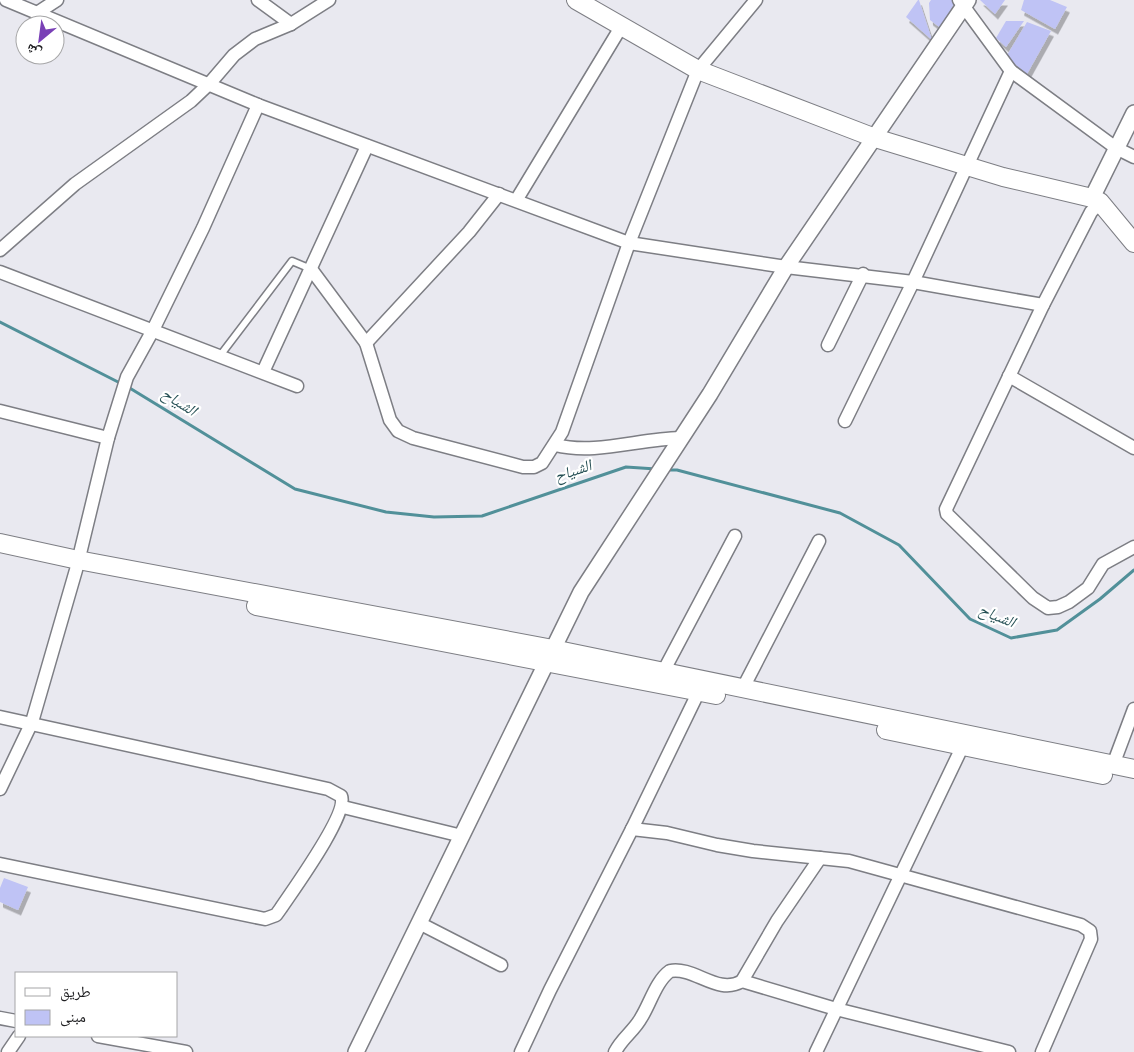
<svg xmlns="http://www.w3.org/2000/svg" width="1134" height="1052" viewBox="0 0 1134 1052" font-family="'Source Sans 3','Noto Naskh Arabic',sans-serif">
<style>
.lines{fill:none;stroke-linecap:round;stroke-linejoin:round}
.stream{stroke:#519099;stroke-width:3}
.building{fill:#bfc3f5;filter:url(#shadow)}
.service-casing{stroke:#7d7e84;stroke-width:9}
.minor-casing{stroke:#7d7e84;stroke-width:15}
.tertiary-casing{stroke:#7d7e84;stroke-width:18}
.secondary-casing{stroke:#7d7e84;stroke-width:20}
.service{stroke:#fff;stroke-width:6}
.minor{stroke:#fff;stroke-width:12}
.tertiary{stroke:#fff;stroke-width:15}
.secondary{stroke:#fff;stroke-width:18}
.labels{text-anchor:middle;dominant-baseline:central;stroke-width:4.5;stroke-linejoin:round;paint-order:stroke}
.water-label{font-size:16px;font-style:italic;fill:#254f54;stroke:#fff}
</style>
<defs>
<filter id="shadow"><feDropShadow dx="3" dy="5.5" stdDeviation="0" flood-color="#0004"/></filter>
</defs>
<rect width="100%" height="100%" fill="#e9e9f0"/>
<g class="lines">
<!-- stream -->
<g class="stream">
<polyline points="0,322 122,384"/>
<polyline points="128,387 295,489 386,512 434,517 482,516 626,467 656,469"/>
<polyline points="667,470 677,470 840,513 899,545 970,619 1011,638 1057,630 1100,599 1134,570"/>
</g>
</g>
<!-- building -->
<g class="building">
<polygon points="918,0 919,0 932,40 906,17"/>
<polygon points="931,0 952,0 954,3 942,29 930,20 929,3"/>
<polygon points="980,0 1005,0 995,14"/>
<polygon points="1024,0 1050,0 1067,7 1055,29 1021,10"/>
<polygon points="1006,21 1024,21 1006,47 996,38"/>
<polygon points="1027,22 1051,31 1027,74 1006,57"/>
<polygon points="4,878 28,887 18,910 0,902 0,888"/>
</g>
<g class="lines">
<defs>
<polyline id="service" points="219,357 292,261 311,269"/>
<g id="minor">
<polyline points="6,0 258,105 629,243 786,267 913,282 1043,305"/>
<polyline points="258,0 291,24"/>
<polyline points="959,0 1011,71 1116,148 1134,157"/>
<polyline points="37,13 57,0"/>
<polyline points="517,199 621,27"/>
<polyline points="1100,202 1091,212 1043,305 946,509 947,514 1033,598 1048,608 1058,607 1069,602 1088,588 1103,564 1134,547"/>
<polyline points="0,250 75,184 191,101 210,83 234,55 255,39 291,24 329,0"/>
<polyline points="311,269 366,343 390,420 398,431 413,438 523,467 534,467 542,463 562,432 629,243 698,70 756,0"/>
<polyline points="0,272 297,386"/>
<polyline points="366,343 469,232 499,194"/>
<polyline points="828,345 863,274"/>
<polyline points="263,372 367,146"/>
<polyline points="1009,376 1134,448"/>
<polyline points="0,411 108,438"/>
<polyline points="845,421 913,282 1011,71"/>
<path d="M555,445C596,455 638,439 680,438"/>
<polyline points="663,672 735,536"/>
<polyline points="743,688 819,541"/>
<path d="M0,717L328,789L341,796C349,813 293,890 281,908L276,915L265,919L0,864"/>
<polyline points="1113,765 1134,709"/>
<polyline points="0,789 32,722 76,570 108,438 127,377 153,330 203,228 258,105"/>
<polyline points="343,807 462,836"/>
<polyline points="632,829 699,691"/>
<polyline points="419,923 501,965"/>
<polyline points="742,981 836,1009 1009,1052"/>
<polyline points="0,1018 16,1021"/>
<polyline points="98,1036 186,1052"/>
<polyline points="8,1052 19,1036"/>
<polyline points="521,1052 550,990 632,829 667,833 717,845 753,851 849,861 1081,925 1090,931 1091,939 1042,1052"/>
<path d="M615,1052C622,1038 634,1031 641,1018C650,1004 656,981 670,971C694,966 718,996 742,981L777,921L820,858"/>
<polyline points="816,1052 966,739"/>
</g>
<g id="tertiary">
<polyline points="1092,198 1134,113"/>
<polyline points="356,1052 581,592 710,394 786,267 968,0"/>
</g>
<g id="secondary">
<polyline points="576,0 698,70 875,138 1003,177 1092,198 1100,202 1134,243"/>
<polyline points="0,543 78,560 553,649 1134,769"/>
<polyline points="256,606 716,695"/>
<polyline points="886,730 1103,775"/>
</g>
</defs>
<!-- service casing -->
<use href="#service" class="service-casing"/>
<!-- minor casing -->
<use href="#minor" class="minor-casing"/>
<!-- tertiary casing -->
<use href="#tertiary" class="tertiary-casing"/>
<!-- secondary casing -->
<use href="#secondary" class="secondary-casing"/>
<!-- service -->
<use href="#service" class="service"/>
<!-- minor -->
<use href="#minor" class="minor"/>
<!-- tertiary -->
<use href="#tertiary" class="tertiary"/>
<!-- secondary -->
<use href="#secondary" class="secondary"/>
</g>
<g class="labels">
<!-- water labels -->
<g class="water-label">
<text transform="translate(179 402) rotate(32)">الشياح</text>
<text transform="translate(573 471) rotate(-19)">الشياح</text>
<text transform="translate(997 616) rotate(22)">الشياح</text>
</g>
</g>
<!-- legend -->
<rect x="15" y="972" width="162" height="65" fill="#ffffff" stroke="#a6a6a7"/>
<rect x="25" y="988" width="25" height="8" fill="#ffffff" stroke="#a6a6a7"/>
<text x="60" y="997" font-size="15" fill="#202023">طريق</text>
<rect x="25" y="1010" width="25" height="15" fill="#bfc3f5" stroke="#a6a6a7"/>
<text x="60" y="1022" font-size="15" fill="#202023">مبنى</text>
<!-- north arrow -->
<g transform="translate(40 40) rotate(209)"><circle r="24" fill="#ffffff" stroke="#a6a6a7"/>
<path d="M0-4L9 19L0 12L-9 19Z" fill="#7940b6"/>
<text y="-8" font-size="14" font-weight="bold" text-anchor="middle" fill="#202023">ش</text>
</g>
</svg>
